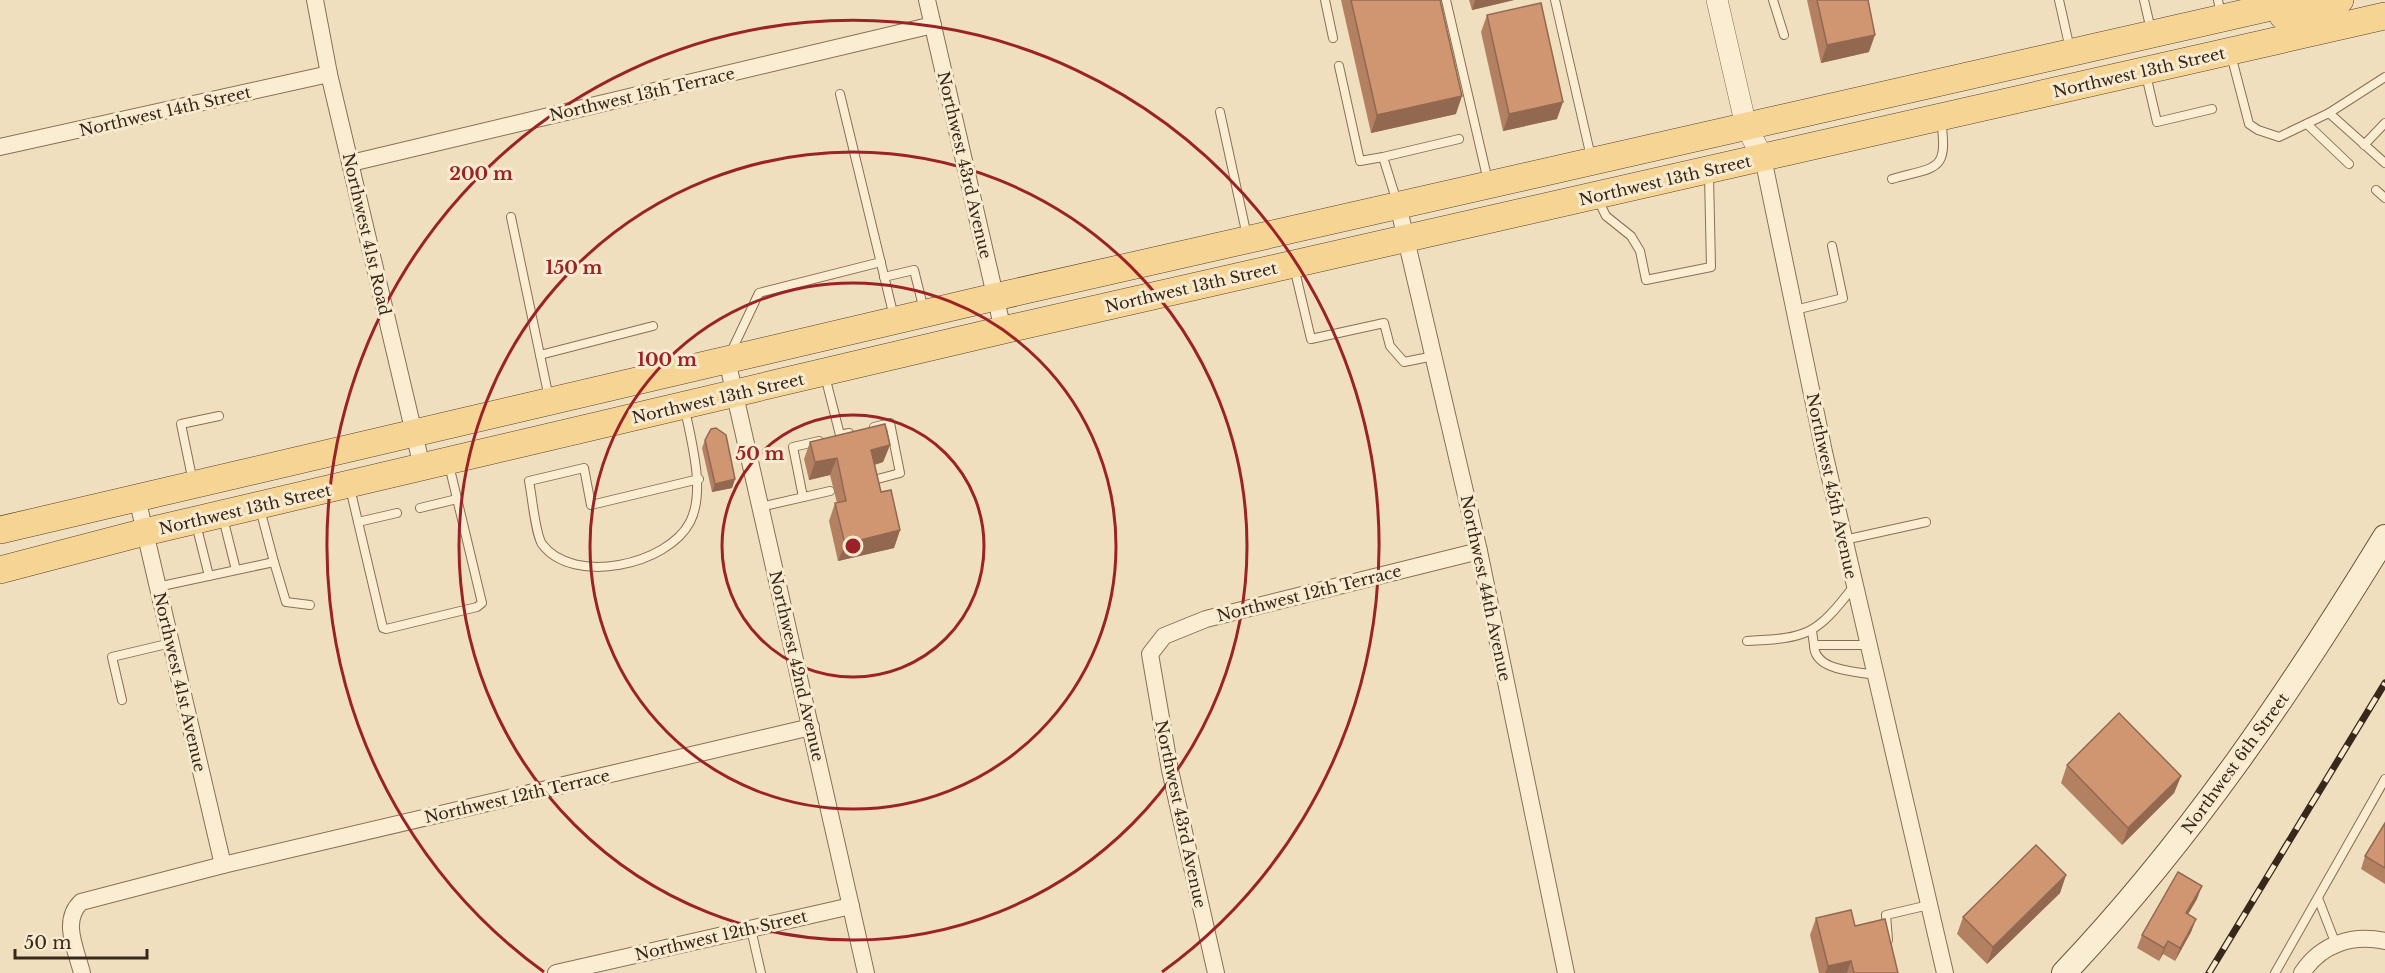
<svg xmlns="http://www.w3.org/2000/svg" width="2385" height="973" viewBox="0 0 2385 973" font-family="'Libre Baskerville',serif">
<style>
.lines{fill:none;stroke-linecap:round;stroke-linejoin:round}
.service-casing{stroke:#896f56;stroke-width:10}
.minor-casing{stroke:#896f56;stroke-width:18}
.tertiary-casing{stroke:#896f56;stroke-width:22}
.secondary-casing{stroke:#6b5039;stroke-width:26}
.primary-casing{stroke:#563e2b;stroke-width:28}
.service{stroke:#faedd1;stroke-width:8}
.minor{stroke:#faedd1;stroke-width:16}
.tertiary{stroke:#faedd1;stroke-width:21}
.secondary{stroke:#faedd1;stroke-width:24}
.primary{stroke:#f6d493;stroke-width:27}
.rail-casing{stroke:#38281b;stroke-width:7}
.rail{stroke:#f7eace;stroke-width:4.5;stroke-dasharray:14;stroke-linecap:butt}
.wall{fill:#b38162}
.shaded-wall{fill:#926950}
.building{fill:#d09672;stroke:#926950;stroke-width:1.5}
.ring{fill:none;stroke:#9b2328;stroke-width:3}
.labels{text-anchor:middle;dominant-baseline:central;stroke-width:6;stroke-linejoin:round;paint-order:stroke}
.street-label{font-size:16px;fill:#38281b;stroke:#f7eace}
.centre{fill:#9b2328;stroke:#f7eace;stroke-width:3}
.ring-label{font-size:18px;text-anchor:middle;font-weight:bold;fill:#9b2328;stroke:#f7eace;stroke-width:6;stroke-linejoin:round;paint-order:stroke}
</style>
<rect width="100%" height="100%" fill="#f0dfbe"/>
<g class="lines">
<defs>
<g id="service">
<polyline points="1325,0 1333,38"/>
<polyline points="1446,0 1488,181"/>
<polyline points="1555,0 1591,157"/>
<polyline points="1773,0 1784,35"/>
<polyline points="2059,0 2070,49"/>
<polyline points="2144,0 2151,30"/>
<polyline points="2218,0 2221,16"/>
<polyline points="2231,55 2249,124 2258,130 2279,137 2329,113 2385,163"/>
<polyline points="1339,66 1360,161 1383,157"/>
<polyline points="2146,75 2157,122 2212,109"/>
<polyline points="840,94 894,317"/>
<polyline points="1220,112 1247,236"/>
<polyline points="2329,113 2385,77"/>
<polyline points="2307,124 2349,164"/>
<polyline points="2364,145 2385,123"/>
<path d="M1892,179C1939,166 1948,172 1941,119"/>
<polyline points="2376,190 2385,198"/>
<polyline points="1597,198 1606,216 1631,236 1640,251 1646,280 1711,267 1709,175"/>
<polyline points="1397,202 1383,157 1459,139"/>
<polyline points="511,217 549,398"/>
<polyline points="1294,267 1311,339 1384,323 1390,346 1404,362 1434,356"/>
<polyline points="884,277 914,270 924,310"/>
<polyline points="1795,310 1843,298 1832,246"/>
<polyline points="731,352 759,293 881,262"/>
<polyline points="540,355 653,326"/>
<polyline points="825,376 840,435 849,433"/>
<path d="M685,409C691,441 706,491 690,522C668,565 573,586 542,544C535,533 532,495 529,481L584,468L591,505L699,479"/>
<polyline points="870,481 900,473 890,423 874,427"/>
<polyline points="193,482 181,424 219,416"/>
<polyline points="350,488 383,628 386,629 477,607 482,603 449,465"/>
<polyline points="803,497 793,447 819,441"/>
<polyline points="760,507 830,491"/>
<polyline points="420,508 457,499"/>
<polyline points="223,518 236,570"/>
<polyline points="358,522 397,513"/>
<polyline points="196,524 209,576"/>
<polyline points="1844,540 1926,522"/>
<polyline points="274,562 286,602 310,605"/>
<polyline points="157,587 274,562 260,509"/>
<polyline points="1812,631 1814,645 1867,645"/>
<path d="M1747,641C1809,638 1816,635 1854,586"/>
<path d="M1814,645C1814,671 1855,671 1874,675"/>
<polyline points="122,700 112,657 171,643"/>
<polyline points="2318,898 2335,942"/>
<polyline points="751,929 761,973"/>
<polyline points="1888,940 1886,915 1929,905"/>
<polyline points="2275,973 2385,779"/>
</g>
<g id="minor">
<polyline points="315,0 329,74 422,467"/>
<polyline points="927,0 1003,330"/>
<polyline points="0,147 329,74"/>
<polyline points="1763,158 1824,452 1945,973"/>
<polyline points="351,163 933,25"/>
<polyline points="1398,205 1479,551 1566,973"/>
<polyline points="727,360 866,973"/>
<polyline points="137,498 223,865"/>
<path d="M82,973C76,949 61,921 81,902L223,865L811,727"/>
<polyline points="556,973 851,906"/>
<polyline points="1216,973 1170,770 1150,654 1164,636 1206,619 1479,551"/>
<path d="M2302,973C2321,944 2352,934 2385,941"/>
</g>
<polyline id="tertiary" points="1717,0 1746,126 1763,158"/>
<path id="secondary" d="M2064,973C2190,840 2290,692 2385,537"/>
<g id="primary">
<polyline points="2283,16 2340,0"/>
<polyline points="0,530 995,297 2302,0"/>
<polyline points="0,570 145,532 1003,330 2385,16"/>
</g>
</defs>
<!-- service casing -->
<use href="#service" class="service-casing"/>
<!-- minor casing -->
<use href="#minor" class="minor-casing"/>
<!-- tertiary casing -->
<use href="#tertiary" class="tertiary-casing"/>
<!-- secondary casing -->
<use href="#secondary" class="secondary-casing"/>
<!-- primary casing -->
<use href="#primary" class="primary-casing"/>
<!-- service -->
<use href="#service" class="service"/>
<!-- minor -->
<use href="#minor" class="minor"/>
<!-- tertiary -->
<use href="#tertiary" class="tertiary"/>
<!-- secondary -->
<use href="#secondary" class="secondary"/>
<!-- primary -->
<use href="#primary" class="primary"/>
<defs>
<polyline id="rail" points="2209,973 2385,683"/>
</defs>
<!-- rail casing -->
<use href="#rail" class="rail-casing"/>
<!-- rail -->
<use href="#rail" class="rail"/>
</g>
<!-- wall -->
<g class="wall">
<polygon points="1341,0 1440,0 1456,114 1371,133"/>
<polygon points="1469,0 1514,0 1472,10"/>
<polygon points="1807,0 1868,0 1869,52 1821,63"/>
<polygon points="1487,15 1557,119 1503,131 1481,32"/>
<polygon points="705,440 735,479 732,488 712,492 702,448"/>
<polygon points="810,442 890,445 883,462 874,465 881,492 900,530 894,548 838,561 829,521 835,503 837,503 830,475 809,480 804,459"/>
<polygon points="2067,765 2181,776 2174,793 2122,845 2061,783"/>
<polygon points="2385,823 2385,884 2361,869 2365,856"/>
<polygon points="2066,875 2060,893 1987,964 1957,934 1963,917"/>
<polygon points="2197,899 2188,914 2196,919 2191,932 2175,961 2163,954 2159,961 2137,948 2142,935"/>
<polygon points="1816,918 1855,926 1898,973 1819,973 1810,935"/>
</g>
<!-- shaded-wall -->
<g class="shaded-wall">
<polygon points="1475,0 1514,0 1472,10"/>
<polygon points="1875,35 1869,52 1821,63 1827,45"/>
<polygon points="1462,96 1456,114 1371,133 1377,115"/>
<polygon points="1563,102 1557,119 1503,131 1509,114"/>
<polygon points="890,445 883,462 865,468 871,450"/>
<polygon points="837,458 830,475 809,480 815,462"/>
<polygon points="735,479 732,488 712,492 715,484"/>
<polygon points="900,530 894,548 838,561 845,544"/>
<polygon points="2181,776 2174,793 2122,845 2128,828"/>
<polygon points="2066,875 2060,893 1987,964 1993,947"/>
<polygon points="2202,886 2197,899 2181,926 2186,913"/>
<polygon points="2196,919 2191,932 2175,961 2180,948"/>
<polygon points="2168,941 2163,954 2159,961 2164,948"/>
<polygon points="1851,961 1847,973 1825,973 1828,966"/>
</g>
<!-- building -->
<g class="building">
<polygon points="1351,0 1440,0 1462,96 1377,115"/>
<polygon points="1817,0 1868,0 1875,35 1827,45"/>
<polygon points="1541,3 1563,102 1509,114 1487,15"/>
<polygon points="885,424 890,445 871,450 881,492 891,490 900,530 845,544 835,503 846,501 837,458 815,462 810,442"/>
<polygon points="716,428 726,435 735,479 715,484 705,440 711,429"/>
<polygon points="2119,713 2181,776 2128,828 2067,765"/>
<polygon points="2385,823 2385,868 2365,856"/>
<polygon points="2036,845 2066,875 1993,947 1963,917"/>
<polygon points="2178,872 2202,886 2186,913 2196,919 2180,948 2168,941 2164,948 2142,935"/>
<polygon points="1851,910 1855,926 1885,919 1898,973 1854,973 1851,961 1828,966 1816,918"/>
</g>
<!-- distance rings -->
<g class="ring">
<circle cx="853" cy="546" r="131"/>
<circle cx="853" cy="546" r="263"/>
<circle cx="853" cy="546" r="394"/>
<path d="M544 972A526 526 0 1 1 1162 972"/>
</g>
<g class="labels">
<!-- street labels -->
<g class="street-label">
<text transform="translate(2139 72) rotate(-13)">Northwest 13th Street</text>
<text transform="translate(642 94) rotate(-13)">Northwest 13th Terrace</text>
<text transform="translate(165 111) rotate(-13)">Northwest 14th Street</text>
<text transform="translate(965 165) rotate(77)">Northwest 43rd Avenue</text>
<text transform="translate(1665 180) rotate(-13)">Northwest 13th Street</text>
<text transform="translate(367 234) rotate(77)">Northwest 41st Road</text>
<text transform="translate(1191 287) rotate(-13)">Northwest 13th Street</text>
<text transform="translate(718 398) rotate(-13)">Northwest 13th Street</text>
<text transform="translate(1832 486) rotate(78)">Northwest 45th Avenue</text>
<text transform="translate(245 509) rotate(-13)">Northwest 13th Street</text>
<text transform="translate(1486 588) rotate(78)">Northwest 44th Avenue</text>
<text transform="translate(1309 593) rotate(-14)">Northwest 12th Terrace</text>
<text transform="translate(797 666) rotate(77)">Northwest 42nd Avenue</text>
<text transform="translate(180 682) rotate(77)">Northwest 41st Avenue</text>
<text transform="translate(2235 763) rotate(-54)">Northwest 6th Street</text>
<text transform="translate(517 796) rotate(-13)">Northwest 12th Terrace</text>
<text transform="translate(1181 814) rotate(78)">Northwest 43rd Avenue</text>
<text transform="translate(721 935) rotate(-13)">Northwest 12th Street</text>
</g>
</g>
<circle cx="853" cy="546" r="9" class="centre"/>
<g class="ring-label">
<text x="481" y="180">200 m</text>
<text x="574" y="274">150 m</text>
<text x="667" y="366">100 m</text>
<text x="760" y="460">50 m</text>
</g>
<!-- scale -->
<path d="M15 949v9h132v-9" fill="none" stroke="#38281b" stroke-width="3"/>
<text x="24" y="949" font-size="18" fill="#38281b" stroke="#f7eace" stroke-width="4.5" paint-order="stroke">50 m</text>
</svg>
